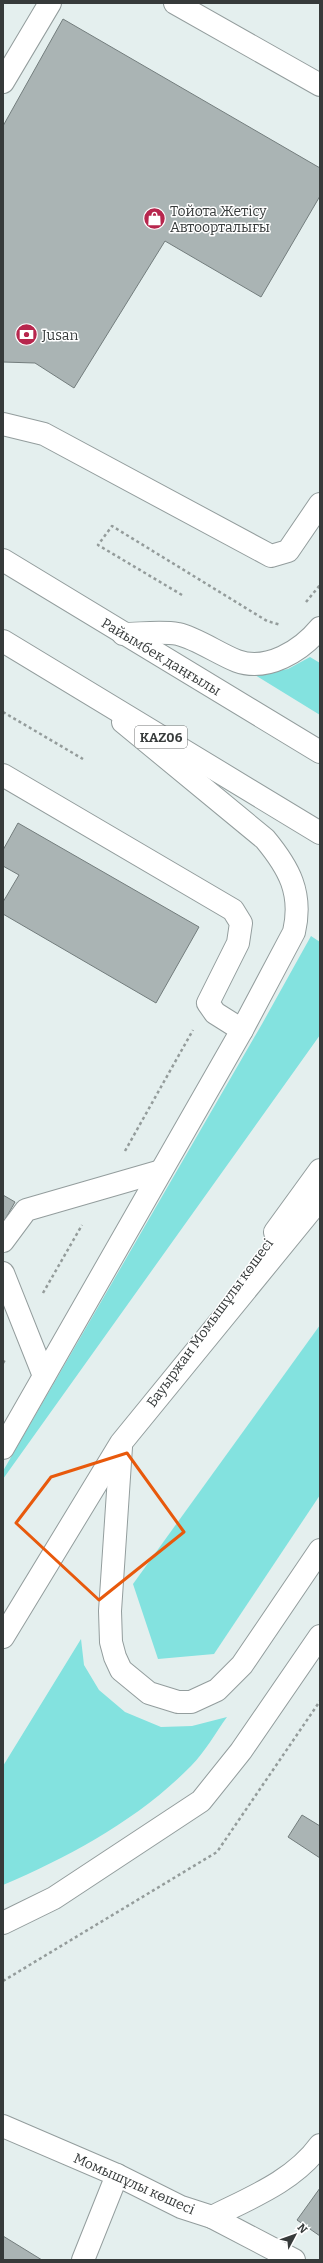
<svg xmlns="http://www.w3.org/2000/svg" width="323" height="2263" viewBox="0 0 323 2263" font-family="Bitter,serif">
<style>
.green{fill:#83e2df}
.building{fill:#aab4b4;stroke:#737d7d}
.lines{fill:none;stroke-linecap:round;stroke-linejoin:round}
.minor-casing{stroke:#939d9d;stroke-width:24}
.major-casing{stroke:#939d9d;stroke-width:24}
.highway-casing{stroke:#939d9d;stroke-width:24}
.path{stroke:#949c9b;stroke-width:2.5;stroke-dasharray:3 3;stroke-linecap:butt}
.minor{stroke:#fff;stroke-width:22}
.major{stroke:#fff;stroke-width:22}
.highway{stroke:#fff;stroke-width:22}
.marked{fill:none;stroke:#e8590c;stroke-width:3;stroke-linejoin:round}
.labels{text-anchor:middle;dominant-baseline:central;stroke-width:3;stroke-linejoin:round;paint-order:stroke}
.shield{fill:#fff;stroke:#727575;stroke-width:1}
.shield-label{font-size:13px;font-weight:bold;fill:#363a3a}
.poi-label{font-size:14px;fill:#363a3a;stroke:#fff;text-anchor:start}
.street-label{font-size:14px;fill:#363a3a;stroke:#fff}
</style>
<rect width="100%" height="100%" fill="#e4efee"/>
<!-- green -->
<g class="green">
<polygon points="310,657 320,663 320,715 255,675 288,669"/>
<polygon points="311,936 320,942 320,1035 3,1479 3,1471 262,1024"/>
<polygon points="320,1325 320,1495 214,1654 158,1659 133,1584"/>
<path d="M81,1639L84,1665L99,1690L125,1712L161,1727L192,1726L227,1717C216,1732 205,1752 191,1766C139,1819 71,1856 3,1885V1766Z"/>
</g>
<!-- building -->
<g class="building">
<polygon points="63,19 320,168 320,196 261,297 165,241 74,388 35,363 3,362 3,126"/>
<polygon points="18,823 199,927 156,1003 3,914 3,902 19,875 3,866 3,850"/>
<polygon points="3,1195 15,1202 3,1223"/>
<polygon points="302,1815 320,1826 320,1858 288,1837"/>
<polygon points="320,2188 320,2236 297,2220"/>
<polygon points="3,2236 42,2260 3,2260"/>
</g>
<g class="lines">
<defs>
<g id="minor">
<polyline points="175,3 320,85"/>
<polyline points="3,82 50,3"/>
<polyline points="3,424 44,434 271,556 288,551 320,504"/>
<polyline points="3,775 233,910 241,923 238,943 208,1003 215,1013 242,1030"/>
<polyline points="3,1241 26,1210 161,1171"/>
<polyline points="3,1273 44,1376"/>
<path d="M3,2126L117,2175L181,2207L212,2217C250,2198 294,2181 320,2145"/>
<polyline points="212,2217 294,2260"/>
<polyline points="83,2260 117,2175"/>
</g>
<g id="major">
<path d="M123,634C140,634 161,631 178,634C196,638 219,654 237,661C267,672 301,651 320,628"/>
<polyline points="275,1232 320,1170"/>
<polyline points="121,1447 110,1611 111,1642 115,1657 121,1670 149,1693 178,1702 191,1702 217,1690 242,1665 320,1550"/>
<path d="M3,1448L242,1030L294,932C303,893 289,868 265,839L123,722"/>
<polyline points="3,1637 121,1443 320,1199"/>
<polyline points="3,1923 54,1898 201,1801 241,1751 320,1636"/>
</g>
<g id="highway">
<polyline points="3,560 320,752"/>
<polyline points="3,641 320,833"/>
</g>
</defs>
<!-- minor casing -->
<use href="#minor" class="minor-casing"/>
<!-- major casing -->
<use href="#major" class="major-casing"/>
<!-- highway casing -->
<use href="#highway" class="highway-casing"/>
<!-- path -->
<g class="path">
<polyline points="182,595 98,545 112,526 267,621 281,625"/>
<polyline points="306,602 320,585"/>
<polyline points="3,712 83,759"/>
<polyline points="125,1151 193,1030"/>
<polyline points="43,1293 82,1225"/>
<polyline points="3,1363 6,1358"/>
<polyline points="3,1981 217,1852 320,1701"/>
</g>
<!-- minor -->
<use href="#minor" class="minor"/>
<!-- major -->
<use href="#major" class="major"/>
<!-- highway -->
<use href="#highway" class="highway"/>
</g>
<!-- marked area -->
<path class="marked" d="M127,1453L184,1532L99,1600L16,1523L51,1477Z"/>
<!-- icons -->
<defs>
<symbol id="shop-disc" viewBox="-11 -11 22 22"><circle r="9.5" fill="#b7264d" stroke="#fff"/><path d="M-5-2.5h2.3a2.7 3.5 0 0 1 5.4 0H5L5.5 6h-11ZM-1.5-2.5h3a1.5 2.3 0 0 0-3 0Z" fill="#fff"/></symbol>
<symbol id="bank-disc" viewBox="-11 -11 22 22"><circle r="9.5" fill="#b7264d" stroke="#fff"/><path d="M-6-4H6V4H-6ZM0-2.3a2.3 2.3 0 1 0 0 4.6a2.3 2.3 0 1 0 0-4.6Z" fill="#fff"/></symbol>
</defs>
<g fill-rule="evenodd">
<use href="#shop-disc" x="142" y="206" width="25" height="25"/>
<use href="#bank-disc" x="14" y="322" width="25" height="25"/>
</g>
<g class="labels">
<!-- shield labels -->
<rect class="shield" x="135" y="726" width="52" height="22" rx="3"/>
<g class="shield-label">
<text x="161" y="737">KАZ06</text>
</g>
<!-- poi labels -->
<g class="poi-label">
<text x="170" y="211">Тойота Жетiсу<tspan x="170" dy="16">Автоорталығы</tspan></text>
<text x="42" y="335">Jusan</text>
</g>
<!-- street labels -->
<g class="street-label">
<text transform="translate(161 657) rotate(31)">Райымбек даңғылы</text>
<text transform="translate(210 1323) rotate(-54)">Бауыржан Момышұлы көшесі</text>
<text transform="translate(134 2184) rotate(24)">Момышұлы көшесі</text>
</g>
</g>
<!-- border -->
<rect width="323" height="2263" fill="none" stroke="#363a3a" stroke-width="8"/>
<!-- north arrow -->
<g transform="translate(295 2235) rotate(49)" stroke="#ffffff" stroke-width="3" paint-order="stroke">
<path d="M0-3L7 15L0 10L-7 15Z" fill="#363a3a"/>
<text y="-6" font-size="11" font-weight="bold" text-anchor="middle" fill="#363a3a">N</text>
</g>
</svg>
